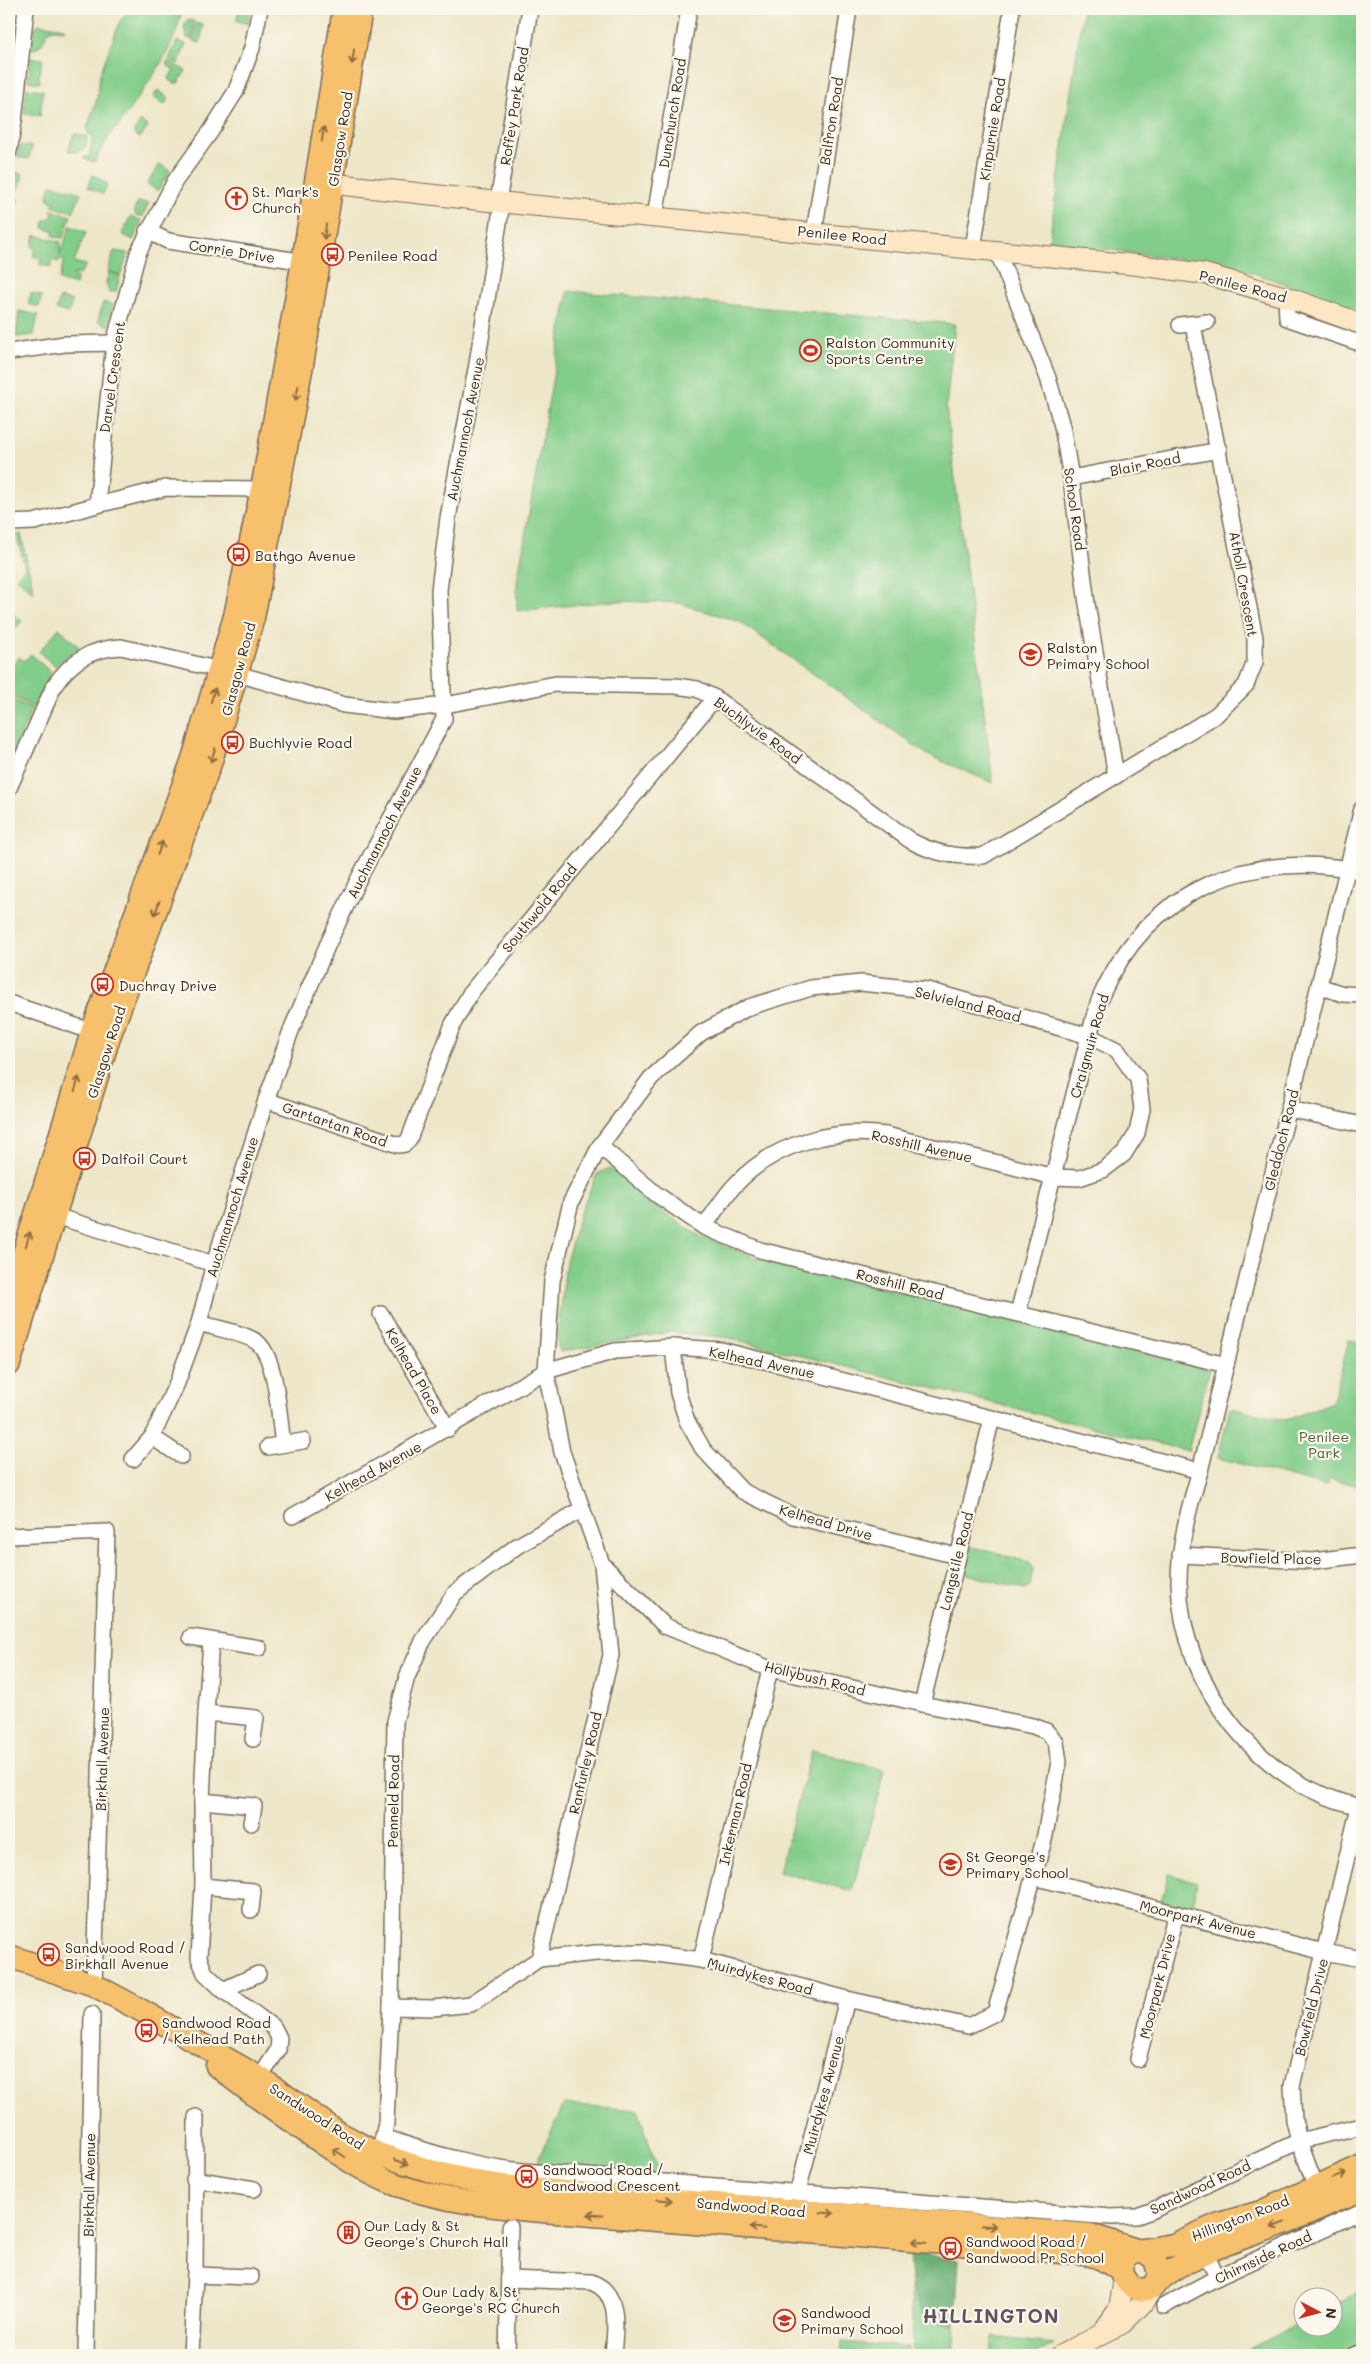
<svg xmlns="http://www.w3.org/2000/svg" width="1371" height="2364" viewBox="0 0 1371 2364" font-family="Mali,sans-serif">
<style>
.green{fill:#83cd8a;stroke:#5f7c54}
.forest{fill:#6ab076;stroke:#526d4a}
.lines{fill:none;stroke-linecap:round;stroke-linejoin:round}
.street-casing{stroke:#796c5a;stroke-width:18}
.secondary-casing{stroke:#796c5a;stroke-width:22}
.primary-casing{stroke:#796c5a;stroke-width:25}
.street{stroke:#fff;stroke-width:15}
.secondary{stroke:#fce6c4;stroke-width:20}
.primary{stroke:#f7c06c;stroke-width:22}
.oneway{stroke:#906e41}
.labels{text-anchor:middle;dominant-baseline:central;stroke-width:4.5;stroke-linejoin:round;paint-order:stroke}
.street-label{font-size:14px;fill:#3b2a1e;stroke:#fbf7ec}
.poi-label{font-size:14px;fill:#3b2a1e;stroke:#fbf7ec;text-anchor:start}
.park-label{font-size:14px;fill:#515b3e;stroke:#fbf7ec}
.district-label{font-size:19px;font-weight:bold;letter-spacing:1px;fill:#615262;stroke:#fbf7ec}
</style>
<rect width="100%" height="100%" fill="#fbf7ec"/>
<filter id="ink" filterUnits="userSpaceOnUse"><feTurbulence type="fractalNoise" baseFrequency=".02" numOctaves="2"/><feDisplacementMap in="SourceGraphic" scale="10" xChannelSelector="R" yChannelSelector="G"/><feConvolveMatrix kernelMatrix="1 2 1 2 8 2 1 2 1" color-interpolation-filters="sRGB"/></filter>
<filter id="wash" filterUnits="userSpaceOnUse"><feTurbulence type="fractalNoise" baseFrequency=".0096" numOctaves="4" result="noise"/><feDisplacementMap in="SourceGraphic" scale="20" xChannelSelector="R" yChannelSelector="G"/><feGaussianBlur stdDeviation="1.12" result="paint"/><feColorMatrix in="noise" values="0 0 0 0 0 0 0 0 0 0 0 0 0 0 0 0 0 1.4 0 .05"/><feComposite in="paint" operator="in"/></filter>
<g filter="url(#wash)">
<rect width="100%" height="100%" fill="#ede6c8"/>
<!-- green -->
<g class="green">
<path d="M131,9H182C174,56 142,89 117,128H114L94,162L84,159V157H89L93,135L88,134L87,128L97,99L100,74L120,21Z"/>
<polygon points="238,9 250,9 248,24 237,21"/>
<polygon points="1083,9 1362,9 1362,311 1254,273 1217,264 1049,242"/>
<polygon points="187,20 194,21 191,39 187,38 184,28"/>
<polygon points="196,23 203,25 200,43 192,41"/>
<polygon points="39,24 65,28 65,30 54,29 48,31 41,45 35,49 32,49 35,27"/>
<polygon points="177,41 186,44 178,64 169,59"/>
<polygon points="31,58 43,59 39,76 40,83 28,81"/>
<polygon points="168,61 186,71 178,83 174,84 168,79 174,70 166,64"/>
<polygon points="27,88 43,90 40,116 24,114"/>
<polygon points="158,90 169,98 164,105 153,97"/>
<polygon points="141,121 148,127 140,138 133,133"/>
<polygon points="74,134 87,136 86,146 78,152 68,151"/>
<polygon points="20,145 32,147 29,159 17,157"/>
<polygon points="160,164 170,171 158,191 147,184"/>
<polygon points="16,172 23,174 19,190 11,187"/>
<polygon points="93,175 108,184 103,194 88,187"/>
<polygon points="53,185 81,193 73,212 51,206 55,203 49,200 48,197 50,186"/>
<polygon points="9,197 18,199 13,219 9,217"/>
<polygon points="138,202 149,203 143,216 136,216 134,210"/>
<polygon points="51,210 71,216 63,238 53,236 54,231 43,228 44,221 53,216"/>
<polygon points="130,217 142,221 133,240 122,234"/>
<polygon points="70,226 86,232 74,262 86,265 79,275 75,274 73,275 77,278 75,285 59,280 64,260 59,259 58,262 53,260 51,267 40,265 41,258 33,256 35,248 32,247 35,235 61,242 60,256"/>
<polygon points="114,251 128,253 121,275 108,271"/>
<polygon points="109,272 120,276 116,292 113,291 109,293 106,282"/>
<polygon points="568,291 955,324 946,407 993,783 928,755 740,622 679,603 613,601 517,611 517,582"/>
<polygon points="31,293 42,296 39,307 28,304"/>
<polygon points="60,298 72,301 69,313 56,310"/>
<polygon points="103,302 113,305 108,326 98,321"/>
<polygon points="19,311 38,315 34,335 16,337"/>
<polygon points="19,534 21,534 34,593 16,577 25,568 17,536"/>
<polygon points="12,613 22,621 13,632 9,629 9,616"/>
<polygon points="59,628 80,648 68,655 55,666 39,652"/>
<polygon points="31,654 51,673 34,707 9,696 9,673 19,657 24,661"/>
<polygon points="9,699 32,708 9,763"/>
<polygon points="610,1168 649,1203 700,1236 757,1258 1210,1369 1188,1451 729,1338 670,1332 560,1352 557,1342 566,1262 580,1213 597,1174"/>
<polygon points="1349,1340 1362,1343 1362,1487 1331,1479 1326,1486 1218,1458 1230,1408 1286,1420 1333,1402"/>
<polygon points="965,1545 1029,1562 1033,1568 1030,1586 1024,1589 959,1572"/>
<polygon points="812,1750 885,1770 852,1891 779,1872"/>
<polygon points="1169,1874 1197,1882 1192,1909 1161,1901"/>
<polygon points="564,2104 638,2110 661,2179 536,2164"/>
<polygon points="911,2284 925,2319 955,2325 953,2355 913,2355"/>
<polygon points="1362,2290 1362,2345 1336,2355 1239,2355 1303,2321 1304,2326 1334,2326 1334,2305"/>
<polygon points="993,2337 1054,2344 1034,2355 991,2355"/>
<polygon points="842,2342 908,2347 907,2355 841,2355"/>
</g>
<!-- forest -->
<polygon class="forest" points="909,2253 959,2260 955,2325 925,2319 911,2284"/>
</g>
<g filter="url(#ink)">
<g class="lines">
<defs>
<g id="street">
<polyline points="260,9 252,48 236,91 211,131 175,181 138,253 114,343 97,505 166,488 270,489"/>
<polyline points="9,151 14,121 26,9"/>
<polyline points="498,202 530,9"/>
<polyline points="655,217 689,9"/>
<polyline points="147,231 168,241 312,263"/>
<polyline points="814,233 849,9"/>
<polyline points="973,248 1012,9"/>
<polyline points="1001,251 1000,258 1048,378 1062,426 1071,478 1087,604 1116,776"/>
<polyline points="1286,297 1287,318 1362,344"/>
<polyline points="1180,325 1207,322"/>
<polyline points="9,352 65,344 114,343"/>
<polyline points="1071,478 1219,450"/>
<polyline points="9,523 34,522 97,505"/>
<path d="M9,788L54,686C71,661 90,649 121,647L238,674L344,705L394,711L445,705L556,684L676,686L697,689L715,698L911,841C935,854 956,857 983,856L1216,715L1246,685L1255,662V638L1193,325"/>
<path d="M1362,809L1200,1471C1189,1507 1179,1544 1179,1582C1181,1685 1260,1787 1362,1807"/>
<polyline points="1319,986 1343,994 1362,995"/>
<polyline points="9,1003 99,1034"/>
<polyline points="266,1100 398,1145 405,1144 409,1139 453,1024 471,992 715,698"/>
<polyline points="1289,1109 1362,1125"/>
<polyline points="600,1146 656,1194 704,1227 760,1250 1226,1365"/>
<polyline points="45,1213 214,1264"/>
<path d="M1018,1313L1089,1036C1093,1023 1095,1009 1101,996C1150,887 1248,850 1362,871"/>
<polyline points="381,1314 448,1429"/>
<path d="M199,1323C214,1328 246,1333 258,1343C277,1360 279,1419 283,1444"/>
<polyline points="673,1347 678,1393 687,1421 703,1449 742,1491 793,1516 957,1556"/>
<polyline points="152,1437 181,1456"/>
<polyline points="268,1447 303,1441"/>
<polyline points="133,1459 152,1437 177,1383 199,1323 214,1264 266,1100 292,1028 327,946 360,876 444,719 439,590 448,518 477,364 502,203"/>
<polyline points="293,1516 546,1371 615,1351 673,1347 721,1350 1200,1471"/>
<polyline points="9,1536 107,1532 94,1985"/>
<polyline points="1180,1555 1313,1561 1362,1555"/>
<polyline points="191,1637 259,1648"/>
<polyline points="922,1704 992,1418"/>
<polyline points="206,1713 211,1641"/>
<polyline points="253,1739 256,1718 206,1713 202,1801 203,1886 199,1958 205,1973 223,1990 274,2028 279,2038 278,2050 255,2085"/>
<polyline points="202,1801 254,1806 251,1823"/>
<polyline points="1034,1877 1324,1952 1362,1959"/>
<polyline points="203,1886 253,1891 251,1910"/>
<polyline points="539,1959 611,1655 602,1564"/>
<polyline points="701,1960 770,1669"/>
<polyline points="223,1990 258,1974"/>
<path d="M391,2007L433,2008L471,2004L539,1959L596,1953L642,1952L701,1960L847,1999L968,2026L995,2013L1044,1840L1059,1762L1056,1742L1046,1731L1033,1726L922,1704L770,1669L665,1626L602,1564L562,1452L546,1371L552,1281L571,1202L600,1146L651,1078L701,1033L749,1007L811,988L861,983L927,990L1089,1036L1117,1050L1138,1079L1142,1109L1137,1133L1124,1154L1103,1170L1079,1178L1054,1177L886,1135C831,1128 775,1143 736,1184C724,1196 714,1213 704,1227"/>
<polyline points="1138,2059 1176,1913"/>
<path d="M384,2137C430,2153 474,2166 523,2171L1111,2217L1137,2216L1151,2211L1299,2141L1362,2126"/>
<polyline points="381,2146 386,2123 391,2007 395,1721 407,1677 423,1641 455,1593 517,1546 581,1510"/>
<polyline points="194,2179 254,2189"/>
<polyline points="798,2191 847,1999"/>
<polyline points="1319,2195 1299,2141 1294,2120 1292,2086 1359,1807"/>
<polyline points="1210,2263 1218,2277"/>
<polyline points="195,2275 251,2277"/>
<path d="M509,2279L591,2282C622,2293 615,2329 613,2355"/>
<polyline points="1164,2306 1218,2277 1362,2211"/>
<polyline points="86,2355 92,2014"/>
<polyline points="191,2355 195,2275 196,2117"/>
<polyline points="507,2355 510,2227"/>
<polyline points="1354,2355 1362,2352"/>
</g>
<g id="secondary">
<polyline points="317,182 498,202 1137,265 1205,274 1286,297 1362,324"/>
<polyline points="1104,2330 1119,2309 1124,2279"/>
<polyline points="1061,2355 1123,2323 1142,2304 1154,2286"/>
</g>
<g id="primary">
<polyline points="9,1302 92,1032 193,759 235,616 262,489 303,261 344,9"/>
<polyline points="9,1364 109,1037 210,764 253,618 302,365 361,9"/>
<polyline points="9,1956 94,1985 137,2008 260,2078 339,2133 378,2154 437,2173 482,2183 519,2188 1090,2235 1136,2250"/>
<path d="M217,2066C249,2092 283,2116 318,2140C342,2156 369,2175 397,2185C443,2201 494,2207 542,2211L1085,2254L1099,2257L1121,2271"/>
<path d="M1142,2250L1155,2259L1159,2274L1154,2286C1139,2295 1127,2286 1121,2271L1123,2259L1132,2252L1173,2245L1219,2224L1261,2212L1362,2166"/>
<path d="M1158,2281C1195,2250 1244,2239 1289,2221C1314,2211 1338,2199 1362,2189"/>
</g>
</defs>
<!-- street casing -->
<use href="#street" class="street-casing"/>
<!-- secondary casing -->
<use href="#secondary" class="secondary-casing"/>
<!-- primary casing -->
<use href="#primary" class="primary-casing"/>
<!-- street -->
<use href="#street" class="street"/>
<!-- secondary -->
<use href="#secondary" class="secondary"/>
<!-- primary -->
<use href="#primary" class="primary"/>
</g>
<!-- one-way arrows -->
<defs><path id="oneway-shaft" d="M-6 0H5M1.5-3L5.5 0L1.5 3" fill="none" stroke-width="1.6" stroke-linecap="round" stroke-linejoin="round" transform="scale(1.25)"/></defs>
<g class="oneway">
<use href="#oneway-shaft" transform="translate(353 57) rotate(99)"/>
<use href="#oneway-shaft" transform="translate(323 134) rotate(-81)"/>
<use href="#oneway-shaft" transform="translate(325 232) rotate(98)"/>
<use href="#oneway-shaft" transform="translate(297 393) rotate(101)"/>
<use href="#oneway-shaft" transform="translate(213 695) rotate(-73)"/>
<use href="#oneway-shaft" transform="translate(213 755) rotate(108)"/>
<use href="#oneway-shaft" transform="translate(160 848) rotate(-70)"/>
<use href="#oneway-shaft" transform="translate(157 908) rotate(110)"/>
<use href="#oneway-shaft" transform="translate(77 1084) rotate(-73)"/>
<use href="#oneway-shaft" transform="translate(28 1239) rotate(-73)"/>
<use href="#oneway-shaft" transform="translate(339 2153) rotate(-148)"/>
<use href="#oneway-shaft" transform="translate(401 2162) rotate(19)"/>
<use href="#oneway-shaft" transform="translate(1339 2176) rotate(-23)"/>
<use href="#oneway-shaft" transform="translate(665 2200) rotate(4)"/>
<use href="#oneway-shaft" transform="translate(827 2213) rotate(4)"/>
<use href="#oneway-shaft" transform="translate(595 2215) rotate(-176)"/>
<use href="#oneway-shaft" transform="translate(1278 2225) rotate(159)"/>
<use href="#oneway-shaft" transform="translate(989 2226) rotate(5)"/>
<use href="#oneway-shaft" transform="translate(757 2228) rotate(-175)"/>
<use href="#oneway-shaft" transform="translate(919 2242) rotate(-175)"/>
</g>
</g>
<!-- icons -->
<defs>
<symbol id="church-ring" viewBox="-11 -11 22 22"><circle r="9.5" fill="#fbf7ec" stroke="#c8321e" stroke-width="1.5"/><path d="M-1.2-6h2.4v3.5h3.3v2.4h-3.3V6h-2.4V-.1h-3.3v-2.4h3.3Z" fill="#c8321e"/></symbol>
<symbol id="bus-ring" viewBox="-11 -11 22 22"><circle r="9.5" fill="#fbf7ec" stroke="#c8321e" stroke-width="1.5"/><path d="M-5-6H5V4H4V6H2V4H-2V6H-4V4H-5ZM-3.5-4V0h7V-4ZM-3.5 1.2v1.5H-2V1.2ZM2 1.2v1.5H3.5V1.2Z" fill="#c8321e"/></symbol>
<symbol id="stadium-ring" viewBox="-11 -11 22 22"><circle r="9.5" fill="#fbf7ec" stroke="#c8321e" stroke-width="1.5"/><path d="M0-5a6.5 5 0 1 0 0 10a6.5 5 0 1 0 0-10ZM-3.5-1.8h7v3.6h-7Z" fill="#c8321e"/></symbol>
<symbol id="school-ring" viewBox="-11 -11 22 22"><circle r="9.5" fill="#fbf7ec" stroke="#c8321e" stroke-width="1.5"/><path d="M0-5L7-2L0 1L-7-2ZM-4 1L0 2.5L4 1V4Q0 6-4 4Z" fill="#c8321e"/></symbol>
<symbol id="building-ring" viewBox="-11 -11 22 22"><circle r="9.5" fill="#fbf7ec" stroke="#c8321e" stroke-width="1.5"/><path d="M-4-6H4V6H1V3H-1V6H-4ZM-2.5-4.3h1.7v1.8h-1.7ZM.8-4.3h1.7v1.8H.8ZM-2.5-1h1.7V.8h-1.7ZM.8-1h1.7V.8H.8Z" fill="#c8321e"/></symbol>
</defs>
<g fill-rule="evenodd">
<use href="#church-ring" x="224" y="186" width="25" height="25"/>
<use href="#bus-ring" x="320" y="242" width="25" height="25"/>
<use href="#stadium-ring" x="798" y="338" width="25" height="25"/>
<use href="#bus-ring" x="226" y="542" width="25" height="25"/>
<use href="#school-ring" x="1018" y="642" width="25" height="25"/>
<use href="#bus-ring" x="220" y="730" width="25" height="25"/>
<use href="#bus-ring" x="90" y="972" width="25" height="25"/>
<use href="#bus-ring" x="72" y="1146" width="25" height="25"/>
<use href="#school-ring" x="938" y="1852" width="25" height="25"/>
<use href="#bus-ring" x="36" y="1942" width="25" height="25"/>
<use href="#bus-ring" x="134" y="2018" width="25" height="25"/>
<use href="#bus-ring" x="514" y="2164" width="25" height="25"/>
<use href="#building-ring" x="336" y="2220" width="25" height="25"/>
<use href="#bus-ring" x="938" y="2236" width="25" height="25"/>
<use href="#church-ring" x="394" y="2286" width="25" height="25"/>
<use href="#school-ring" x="772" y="2308" width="25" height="25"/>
</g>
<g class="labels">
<!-- street labels -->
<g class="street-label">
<text transform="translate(514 106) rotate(-81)">Roffey Park Road</text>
<text transform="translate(672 113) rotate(-81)">Dunchurch Road</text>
<text transform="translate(831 121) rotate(-81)">Balfron Road</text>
<text transform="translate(992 129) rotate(-81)">Kinpurnie Road</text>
<text transform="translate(340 139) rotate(-81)">Glasgow Road</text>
<text transform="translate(842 235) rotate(6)">Penilee Road</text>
<text transform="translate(232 251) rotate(9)">Corrie Drive</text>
<text transform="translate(1243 286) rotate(15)">Penilee Road</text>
<text transform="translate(112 377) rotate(-82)">Darvel Crescent</text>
<text transform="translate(465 429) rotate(-79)">Auchmannoch Avenue</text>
<text transform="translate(1145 464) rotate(-11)">Blair Road</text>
<text transform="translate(1075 509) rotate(82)">School Road</text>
<text transform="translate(1244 584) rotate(80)">Atholl Crescent</text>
<text transform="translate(238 669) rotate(-75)">Glasgow Road</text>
<text transform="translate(758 730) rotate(36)">Buchlyvie Road</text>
<text transform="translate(384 832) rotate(-63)">Auchmannoch Avenue</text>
<text transform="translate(539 908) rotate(-51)">Southwold Road</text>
<text transform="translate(968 1004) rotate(14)">Selvieland Road</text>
<text transform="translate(1089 1046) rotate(-74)">Craigmuir Road</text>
<text transform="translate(106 1052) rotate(-72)">Glasgow Road</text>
<text transform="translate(335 1124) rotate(19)">Gartartan Road</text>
<text transform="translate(1281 1140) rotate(-76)">Gleddoch Road</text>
<text transform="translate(922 1146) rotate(13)">Rosshill Avenue</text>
<text transform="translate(232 1207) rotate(-73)">Auchmannoch Avenue</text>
<text transform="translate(900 1284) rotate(14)">Rosshill Road</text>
<text transform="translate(762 1362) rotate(12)">Kelhead Avenue</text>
<text transform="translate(414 1371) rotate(60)">Kelhead Place</text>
<text transform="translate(373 1471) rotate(-29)">Kelhead Avenue</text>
<text transform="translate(826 1522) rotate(16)">Kelhead Drive</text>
<text transform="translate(1271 1558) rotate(1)">Bowfield Place</text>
<text transform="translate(956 1561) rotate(-76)">Langstile Road</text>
<text transform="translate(815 1678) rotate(14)">Hollybush Road</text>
<text transform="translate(102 1759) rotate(-88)">Birkhall Avenue</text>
<text transform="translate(585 1763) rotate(-77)">Ranfurley Road</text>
<text transform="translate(393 1801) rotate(-89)">Penneld Road</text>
<text transform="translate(735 1814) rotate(-77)">Inkerman Road</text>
<text transform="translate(1198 1919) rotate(14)">Moorpark Avenue</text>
<text transform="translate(760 1976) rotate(15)">Muirdykes Road</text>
<text transform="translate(1157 1986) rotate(-76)">Moorpark Drive</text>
<text transform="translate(1311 2007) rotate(-76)">Bowfield Drive</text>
<text transform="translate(823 2095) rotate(-75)">Muirdykes Avenue</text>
<text transform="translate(317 2116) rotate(33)">Sandwood Road</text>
<text transform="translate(89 2185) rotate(-89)">Birkhall Avenue</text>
<text transform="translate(1200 2187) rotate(-25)">Sandwood Road</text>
<text transform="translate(751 2207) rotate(5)">Sandwood Road</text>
<text transform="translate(1240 2218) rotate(-21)">Hillington Road</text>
<text transform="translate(1263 2257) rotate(-25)">Chirnside Road</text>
</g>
<!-- poi labels -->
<g class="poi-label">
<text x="252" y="191">St. Mark's<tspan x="252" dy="16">Church</tspan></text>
<text x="348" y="255">Penilee Road</text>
<text x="826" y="342">Ralston Community<tspan x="826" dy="16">Sports Centre</tspan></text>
<text x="255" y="555">Bathgo Avenue</text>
<text x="1047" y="647">Ralston<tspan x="1047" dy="16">Primary School</tspan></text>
<text x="249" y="742">Buchlyvie Road</text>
<text x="119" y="985">Duchray Drive</text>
<text x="101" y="1158">Dalfoil Court</text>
<text x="966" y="1856">St George's<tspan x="966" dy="16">Primary School</tspan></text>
<text x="65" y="1947">Sandwood Road /<tspan x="65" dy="16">Birkhall Avenue</tspan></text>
<text x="162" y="2022">Sandwood Road<tspan x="162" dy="16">/ Kelhead Path</tspan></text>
<text x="543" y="2169">Sandwood Road /<tspan x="543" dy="16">Sandwood Crescent</tspan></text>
<text x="364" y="2225">Our Lady &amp; St<tspan x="364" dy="16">George's Church Hall</tspan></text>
<text x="966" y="2241">Sandwood Road /<tspan x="966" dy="16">Sandwood Pr School</tspan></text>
<text x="422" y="2291">Our Lady &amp; St<tspan x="422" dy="16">George's RC Church</tspan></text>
<text x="801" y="2312">Sandwood<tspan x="801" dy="16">Primary School</tspan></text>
</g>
<!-- park labels -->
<g class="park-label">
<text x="1324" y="1436">Penilee<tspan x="1324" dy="16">Park</tspan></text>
</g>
<!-- district labels -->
<g class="district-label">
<text x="991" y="2315">HILLINGTON</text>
</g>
</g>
<!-- margin -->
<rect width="1371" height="2364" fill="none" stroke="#fbf7ec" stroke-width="30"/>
<!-- north arrow -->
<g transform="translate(1318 2312) rotate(96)"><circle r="24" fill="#fbf7ec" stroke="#aea59a"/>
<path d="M0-4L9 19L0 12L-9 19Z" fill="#c8321e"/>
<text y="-8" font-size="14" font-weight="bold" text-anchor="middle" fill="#3b2a1e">N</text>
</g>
</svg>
